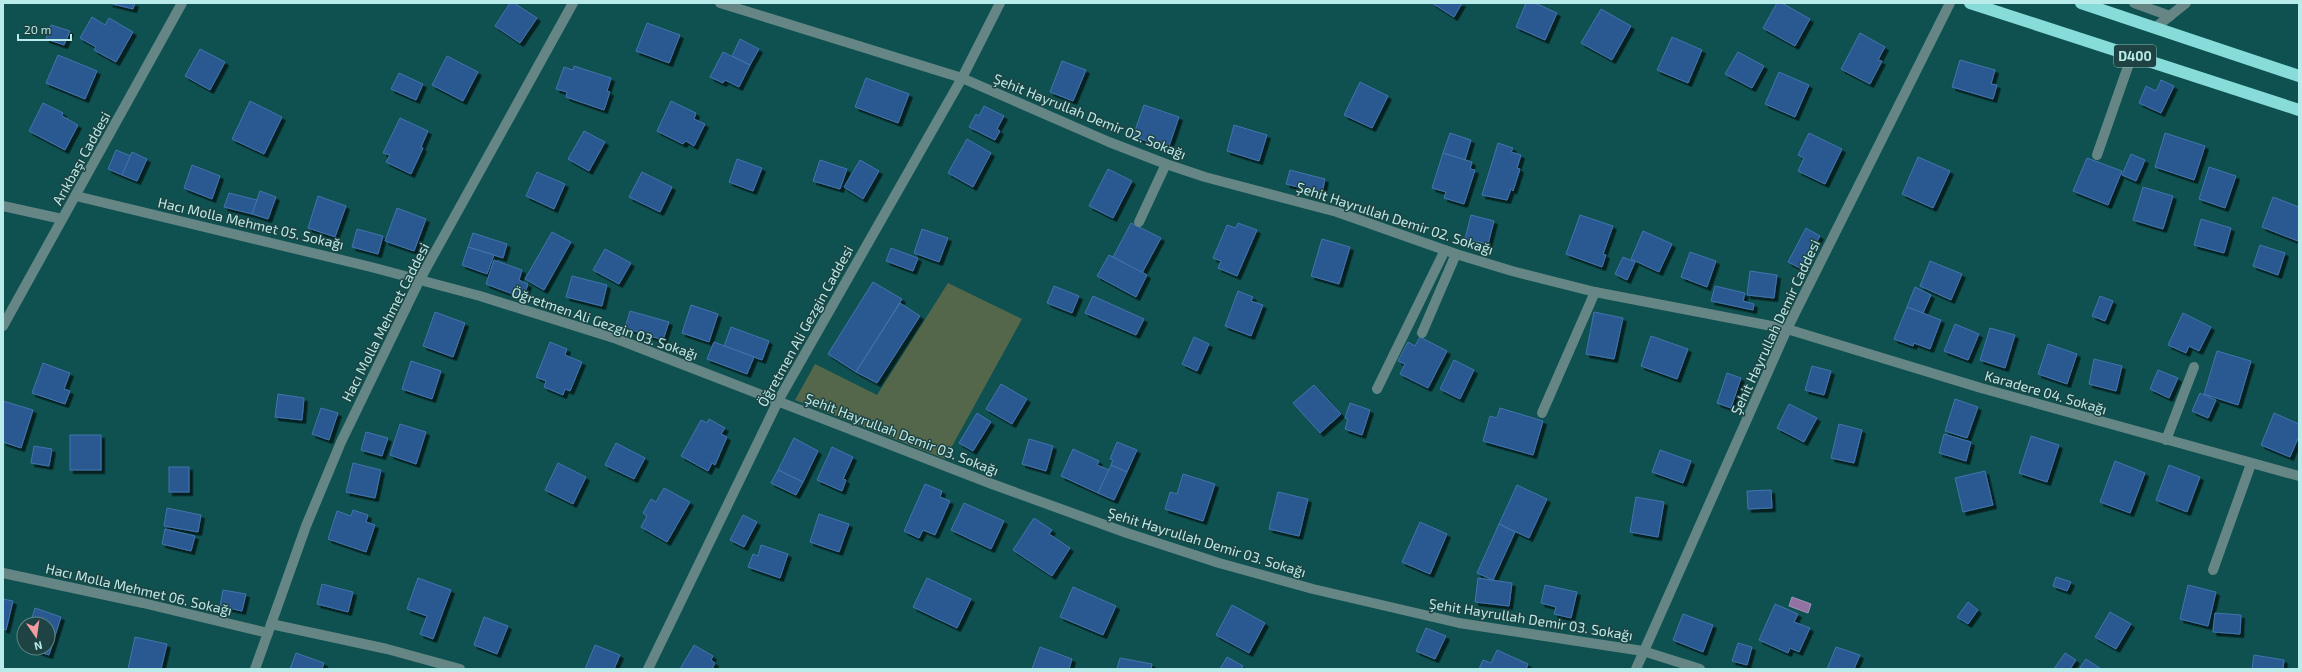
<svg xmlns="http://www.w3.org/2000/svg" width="2302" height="672" viewBox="0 0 2302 672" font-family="'Exo 2',sans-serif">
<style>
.green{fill:#55674a}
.water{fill:#9271a3;stroke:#9d96b8}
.building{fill:#295990;stroke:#4374ad;filter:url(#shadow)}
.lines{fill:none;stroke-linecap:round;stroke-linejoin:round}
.minor{stroke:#658685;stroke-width:10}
.highway{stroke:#87dbd8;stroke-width:12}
.labels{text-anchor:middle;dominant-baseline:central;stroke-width:3;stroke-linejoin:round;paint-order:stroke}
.shield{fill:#1f4342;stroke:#8ab9b7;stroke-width:1}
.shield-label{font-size:13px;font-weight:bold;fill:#b8ebe9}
.street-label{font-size:14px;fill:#b8ebe9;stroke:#1f4342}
</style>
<defs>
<filter id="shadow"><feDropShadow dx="3.5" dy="3.5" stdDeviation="0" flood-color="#0009"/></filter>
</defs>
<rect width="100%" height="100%" fill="#0e5150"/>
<!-- green -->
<polygon class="green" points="948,283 1022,319 945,459 795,400 815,364 877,395"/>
<!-- water -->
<polygon class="water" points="1792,597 1811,604 1808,613 1789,606"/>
<!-- building -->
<g class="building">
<polygon points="109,3 135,3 133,9"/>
<polygon points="510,3 514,3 537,18 520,43 495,26"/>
<polygon points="1432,3 1462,3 1454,17"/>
<polygon points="1526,3 1535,3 1557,13 1545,40 1516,27"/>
<polygon points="1777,3 1782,3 1810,19 1795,46 1763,28"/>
<polygon points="1601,9 1631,26 1612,60 1581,43"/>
<polygon points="92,17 105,25 109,18 133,32 116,62 94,50 96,47 80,38"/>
<polygon points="647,23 680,35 669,63 636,51"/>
<polygon points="51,25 70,31 64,45 46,39"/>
<polygon points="1860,33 1885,47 1878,60 1882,61 1870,84 1841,69"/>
<polygon points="1672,37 1702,50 1688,83 1657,70"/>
<polygon points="740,39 759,49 750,65 732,56"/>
<polygon points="200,49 225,62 210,90 185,76"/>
<polygon points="723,52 750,65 739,87 725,80 723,83 710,77"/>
<polygon points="1738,52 1764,66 1752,88 1725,74"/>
<polygon points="58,55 97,71 85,99 46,83"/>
<polygon points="447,56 478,72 463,101 432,85"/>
<polygon points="1960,60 1995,70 1991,84 1997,85 1993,99 1952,87"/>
<polygon points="1062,61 1086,70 1073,101 1050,92"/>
<polygon points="574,66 611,78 607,91 610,92 604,110 566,97 567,92 556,89 564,67 573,70"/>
<polygon points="1779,72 1809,85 1795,117 1765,104"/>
<polygon points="399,73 423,84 416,100 391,89"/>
<polygon points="866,78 909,94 898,123 855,107"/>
<polygon points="2161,80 2174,86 2161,113 2139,103 2146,86 2156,91"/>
<polygon points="1360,82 1388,96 1372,128 1344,115"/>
<polygon points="250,101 282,117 264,154 232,139"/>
<polygon points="671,101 696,113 694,119 705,124 694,146 686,141 683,144 657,131"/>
<polygon points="43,103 63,113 62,116 78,125 65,150 29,131"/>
<polygon points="1144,105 1179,117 1168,149 1133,136"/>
<polygon points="984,106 1004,116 997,129 1000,131 995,140 969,127 976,114 979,116"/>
<polygon points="400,118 428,131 421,147 423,148 411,174 386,162 390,155 383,153"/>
<polygon points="1234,125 1267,135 1259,161 1227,151"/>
<polygon points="584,131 605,142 589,171 568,159"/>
<polygon points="1450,133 1471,140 1465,160 1443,153"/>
<polygon points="1809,133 1842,149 1825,184 1798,171 1804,158 1798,155"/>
<polygon points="2165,133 2205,146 2194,180 2155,167"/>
<polygon points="967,139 991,153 973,187 948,173"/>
<polygon points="1498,143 1513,148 1511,152 1521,155 1517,168 1520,169 1513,191 1511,189 1507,200 1482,195"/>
<polygon points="116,150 131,156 122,175 108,169"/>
<polygon points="132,152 147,159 137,181 122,175"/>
<polygon points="1443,153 1472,162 1470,169 1475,170 1464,204 1444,198 1446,192 1432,188"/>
<polygon points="2131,154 2145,160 2136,181 2122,175"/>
<polygon points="1918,157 1950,171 1933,208 1902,194"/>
<polygon points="2087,158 2122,171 2108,205 2073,191"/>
<polygon points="737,159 762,168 753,191 729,182"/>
<polygon points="820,160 847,169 840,189 813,181"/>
<polygon points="860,160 879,171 863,199 844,187"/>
<polygon points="192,165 220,176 212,199 184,188"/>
<polygon points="2209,167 2236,176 2225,208 2199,199"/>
<polygon points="1108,169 1132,181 1113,218 1089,206"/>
<polygon points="1290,170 1325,179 1322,193 1286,184"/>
<polygon points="537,172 565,184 554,209 526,196"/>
<polygon points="642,172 672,187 660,212 629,197"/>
<polygon points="2143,187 2173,196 2163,229 2133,220"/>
<polygon points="260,191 276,197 268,219 252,214"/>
<polygon points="229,193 257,200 252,214 224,207"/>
<polygon points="318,196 346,206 335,237 308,228"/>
<polygon points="2273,197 2299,207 2298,241 2262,227"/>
<polygon points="397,208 426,219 414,251 385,241"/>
<polygon points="1471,215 1494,221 1488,244 1465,239"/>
<polygon points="1580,215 1613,226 1603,254 1606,255 1602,267 1566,254"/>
<polygon points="2201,219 2231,228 2224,253 2194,245"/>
<polygon points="1131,223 1161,238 1142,273 1113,257"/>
<polygon points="1238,223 1257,230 1237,276 1218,268 1221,261 1213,258 1227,225 1236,228"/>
<polygon points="1806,228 1820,236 1802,269 1788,262"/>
<polygon points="357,229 383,236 378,254 352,247"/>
<polygon points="922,229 948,238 939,262 914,253"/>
<polygon points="1643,231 1672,244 1659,272 1631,259"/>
<polygon points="552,232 571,242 544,290 525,279"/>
<polygon points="473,233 507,244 503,258 468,247"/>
<polygon points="1322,239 1350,247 1339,284 1311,276"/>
<polygon points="2260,245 2285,253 2278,275 2253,266"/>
<polygon points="468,247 494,255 487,274 462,265"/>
<polygon points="891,248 918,258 913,271 886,261"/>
<polygon points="605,249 631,263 619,284 593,270"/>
<polygon points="1690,252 1716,261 1707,287 1681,277"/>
<polygon points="1109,255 1147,275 1136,297 1097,276"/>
<polygon points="1623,257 1635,262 1627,280 1615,274"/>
<polygon points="494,260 522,270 519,280 528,284 523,298 486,284"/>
<polygon points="1930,261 1962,274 1951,300 1920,286"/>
<polygon points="1750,271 1777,275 1774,298 1747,295"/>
<polygon points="572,276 607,285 602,306 566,297"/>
<polygon points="873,282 902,299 856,372 828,354"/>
<polygon points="1054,286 1079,296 1072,313 1047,303"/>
<polygon points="1715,286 1745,293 1743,301 1754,304 1753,310 1711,301"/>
<polygon points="1915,287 1931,295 1923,313 1907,307"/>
<polygon points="1238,291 1253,297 1251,301 1263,305 1251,336 1225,326"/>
<polygon points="1093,296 1144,319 1136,335 1085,313"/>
<polygon points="2100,296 2113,301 2105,321 2092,316"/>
<polygon points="900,303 920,316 877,383 856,372"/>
<polygon points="691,305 718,314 709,342 682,333"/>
<polygon points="1907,307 1941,320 1930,349 1914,343 1913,346 1894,339"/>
<polygon points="630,311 669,322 663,340 625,328"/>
<polygon points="435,312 465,323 453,357 423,346"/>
<polygon points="1594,312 1623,318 1614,359 1586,354"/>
<polygon points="2183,313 2211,327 2199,351 2189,346 2186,353 2168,345"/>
<polygon points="1955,324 1979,334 1968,360 1944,351"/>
<polygon points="731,327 769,341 762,360 724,346"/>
<polygon points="1990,328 2015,335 2005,368 1980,360"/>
<polygon points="1651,336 1688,349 1677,379 1641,366"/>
<polygon points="1194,337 1209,344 1197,371 1182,364"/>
<polygon points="1420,337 1447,351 1428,388 1400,374 1405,364 1398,361 1408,342 1415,346"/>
<polygon points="550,342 567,349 565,355 582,362 570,391 565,389 563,395 544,387 546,381 536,377"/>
<polygon points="714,342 754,357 747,374 707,359"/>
<polygon points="2048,344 2077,354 2067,384 2038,374"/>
<polygon points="2217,351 2251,361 2238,405 2204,394"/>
<polygon points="2094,359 2122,366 2116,391 2089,384"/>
<polygon points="1454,360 1474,370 1460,399 1440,389"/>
<polygon points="411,361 441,371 432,399 402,389"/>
<polygon points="43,363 70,373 64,389 70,391 65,404 32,393"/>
<polygon points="1812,366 1831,371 1824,395 1805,390"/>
<polygon points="2158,370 2178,378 2169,398 2150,389"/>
<polygon points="1727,373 1741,378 1731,408 1717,403"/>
<polygon points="1001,384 1027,399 1012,424 986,409"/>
<polygon points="1314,385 1341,414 1320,433 1293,403"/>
<polygon points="2200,393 2216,400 2208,418 2192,411"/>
<polygon points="278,394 304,398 302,420 275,417"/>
<polygon points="1955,399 1978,407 1967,438 1945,431"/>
<polygon points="3,401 33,410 21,448 3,442"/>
<polygon points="1350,403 1370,410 1362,435 1345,429 1348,419 1345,418"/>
<polygon points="1789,404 1817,418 1804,442 1777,428"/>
<polygon points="321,408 338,413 329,440 312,434"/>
<polygon points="1500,408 1543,421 1533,455 1483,441 1490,416 1497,418"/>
<polygon points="977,413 991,422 973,451 959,443"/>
<polygon points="2274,413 2299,424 2299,436 2290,457 2261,445"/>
<polygon points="709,419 725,428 721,434 727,437 715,465 712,463 708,471 681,456 701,420 707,423"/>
<polygon points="400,424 426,432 416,464 390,455"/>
<polygon points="1839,424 1862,430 1854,463 1831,458"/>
<polygon points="366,432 388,438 382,456 361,450"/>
<polygon points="1944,434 1971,442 1966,461 1939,453"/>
<rect x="70" y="435" width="31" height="35"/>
<polygon points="2031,436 2059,445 2047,482 2019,473"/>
<polygon points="794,438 818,451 803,482 778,470"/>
<polygon points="1029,439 1053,446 1046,471 1022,464"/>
<polygon points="1117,442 1137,450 1127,472 1111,465 1113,460 1110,459"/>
<polygon points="616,443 645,458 634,479 605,465"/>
<polygon points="34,446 52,449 49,466 31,463"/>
<polygon points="832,447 853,457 843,479 846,480 842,491 817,480"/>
<polygon points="1073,449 1099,461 1097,465 1109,470 1098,493 1061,476"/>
<polygon points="1660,450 1691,461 1683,483 1652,472"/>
<polygon points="2115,461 2145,473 2130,513 2100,502"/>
<polygon points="353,463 381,470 375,498 346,492"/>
<polygon points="558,463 586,477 573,504 545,490"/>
<polygon points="1111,465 1127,472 1114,500 1098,493"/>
<polygon points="2169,465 2200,477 2187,512 2156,500"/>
<rect x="169" y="467" width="20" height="25"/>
<polygon points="778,470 803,482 796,495 771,483"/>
<polygon points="1985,471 1993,505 1963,512 1955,478"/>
<polygon points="1183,474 1215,484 1203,521 1165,509 1170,492 1177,494"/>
<polygon points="925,484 942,491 940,497 950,501 935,535 923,530 919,538 904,531"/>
<polygon points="1517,485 1547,499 1529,538 1499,524"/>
<polygon points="664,488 690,502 667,542 641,527 647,516 643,513 651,499 656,502"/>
<polygon points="1771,490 1772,508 1748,509 1747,491"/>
<polygon points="1278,492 1308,499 1299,536 1269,529"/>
<polygon points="1636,497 1664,502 1658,537 1630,532"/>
<polygon points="964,503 1004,521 991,549 951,530"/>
<polygon points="167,508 201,515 198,532 164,526"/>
<polygon points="353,510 368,515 366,522 375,525 366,552 328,539 337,511 351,516"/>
<polygon points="819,514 849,524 839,552 810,542"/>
<polygon points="743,515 757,522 744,547 730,540"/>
<polygon points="1034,518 1052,530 1049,534 1070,548 1052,576 1013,550"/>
<polygon points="1420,522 1447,534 1430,574 1402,562"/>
<polygon points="1499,524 1515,532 1493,580 1477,573"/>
<polygon points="165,529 195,536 191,551 162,544"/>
<polygon points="761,545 788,554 780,578 748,567 753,554 758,556"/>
<polygon points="2056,577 2071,582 2067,591 2053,586"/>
<polygon points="418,578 451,590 433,639 420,634 427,616 407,609"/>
<polygon points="927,578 971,599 957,628 913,607"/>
<polygon points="1478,578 1512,583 1509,606 1475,602"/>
<polygon points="322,584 353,592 348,612 317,604"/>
<polygon points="1545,585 1577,592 1571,618 1554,614 1556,607 1541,603"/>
<polygon points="2188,585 2216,592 2208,626 2180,619"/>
<polygon points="1073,587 1116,606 1103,635 1060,617"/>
<polygon points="223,590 246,594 242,611 220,606"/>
<polygon points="3,599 13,601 6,630 3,629"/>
<polygon points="1968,602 1978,610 1968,624 1957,617"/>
<polygon points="1775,604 1798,614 1794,622 1810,628 1799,652 1790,648 1788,653 1759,640"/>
<polygon points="1232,605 1265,623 1249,653 1216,635"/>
<polygon points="35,608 61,617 49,655 27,648 48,648 48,624 30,624"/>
<polygon points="2110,612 2131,624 2116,649 2095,637"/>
<polygon points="2215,613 2241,615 2240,634 2213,632"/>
<polygon points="1683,614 1713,625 1703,652 1673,640"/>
<polygon points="484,617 508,626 497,654 474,645"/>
<polygon points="1426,628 1446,636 1435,659 1416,651"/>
<polygon points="135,637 167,644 161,669 128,669"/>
<polygon points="1738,643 1752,647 1747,665 1732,661"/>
<polygon points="595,645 620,655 614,669 585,669"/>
<polygon points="694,645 713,656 711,660 715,663 712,669 680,669"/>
<polygon points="1040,647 1072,659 1069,669 1032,669"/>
<polygon points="1836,647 1860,655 1854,669 1827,669"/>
<polygon points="1497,650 1528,664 1526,669 1479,669 1483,660 1491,663"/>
<polygon points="296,653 324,663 322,669 290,669"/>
<polygon points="2065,653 2076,660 2070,669 2054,669"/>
<polygon points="2254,655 2284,660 2283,669 2252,669"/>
<polygon points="1227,657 1243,666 1242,669 1220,669"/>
<polygon points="1120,658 1152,664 1151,669 1117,669"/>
<polygon points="2086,659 2101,669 2079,669"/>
</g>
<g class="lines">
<!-- minor -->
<g class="minor">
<polyline points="720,3 962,78 1109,142 1166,164 1205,177 1337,212 1456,254 1512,271 1595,292 1787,329 1981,388 2299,476"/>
<polyline points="2134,3 2170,16"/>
<polyline points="2156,27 2186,3"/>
<polyline points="2097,155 2132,55"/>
<polyline points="76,196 371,267 480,296 617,339 992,484 1127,533 1219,563 1313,589 1459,623 1643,651 1700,669"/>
<polyline points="3,206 62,219"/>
<polyline points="1139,222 1166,164"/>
<polyline points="3,326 182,3"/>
<polyline points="1422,333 1456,254"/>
<polyline points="1377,389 1445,250"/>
<polyline points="1542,413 1595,292"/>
<polyline points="2166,440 2194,367"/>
<polyline points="2213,570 2251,464"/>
<polyline points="3,573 143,603 268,633"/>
<polyline points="271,624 387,649 460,669"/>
<polyline points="255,669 306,526 341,442 419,281 573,3"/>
<polyline points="648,669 778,401 962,78 1000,3"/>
<polyline points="1636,669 1787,329 1950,3"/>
</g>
<!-- highway -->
<g class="highway">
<polyline points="1970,3 2299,110"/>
<polyline points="2081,3 2299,76"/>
</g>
</g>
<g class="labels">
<!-- shield labels -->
<rect class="shield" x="2114" y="45" width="42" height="22" rx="3"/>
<g class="shield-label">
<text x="2135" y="56">D400</text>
</g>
<!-- street labels -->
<g class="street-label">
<text transform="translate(1090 116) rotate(22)">Şehit Hayrullah Demir 02. Sokağı</text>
<text transform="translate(81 158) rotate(-61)">Arıkbaşı Caddesi</text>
<text transform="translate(1395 218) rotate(18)">Şehit Hayrullah Demir 02. Sokağı</text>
<text transform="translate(251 223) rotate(13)">Hacı Molla Mehmet 05. Sokağı</text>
<text transform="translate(385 322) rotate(-63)">Hacı Molla Mehmet Caddesi</text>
<text transform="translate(605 323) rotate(19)">Öğretmen Ali Gezgin 03. Sokağı</text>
<text transform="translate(805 326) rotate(-61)">Öğretmen Ali Gezgin Caddesi</text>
<text transform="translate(1775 327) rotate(-65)">Şehit Hayrullah Demir Caddesi</text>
<text transform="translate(2046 392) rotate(16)">Karadere 04. Sokağı</text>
<text transform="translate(902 434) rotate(21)">Şehit Hayrullah Demir 03. Sokağı</text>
<text transform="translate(1207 542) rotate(17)">Şehit Hayrullah Demir 03. Sokağı</text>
<text transform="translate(139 589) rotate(13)">Hacı Molla Mehmet 06. Sokağı</text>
<text transform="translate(1531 619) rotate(9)">Şehit Hayrullah Demir 03. Sokağı</text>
</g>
</g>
<!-- border -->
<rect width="2302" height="672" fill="none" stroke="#b8ebe9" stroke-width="8"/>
<!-- north arrow -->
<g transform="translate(36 636) rotate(167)"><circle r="19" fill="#1f4342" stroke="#5c8685"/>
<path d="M0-3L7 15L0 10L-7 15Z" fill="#f49aa3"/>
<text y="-6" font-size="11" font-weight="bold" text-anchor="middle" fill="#b8ebe9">N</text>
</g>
<!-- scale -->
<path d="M18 34v6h53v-6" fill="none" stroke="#b8ebe9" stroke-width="2"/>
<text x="24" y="34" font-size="12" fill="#b8ebe9" stroke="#1f4342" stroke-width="3" paint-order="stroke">20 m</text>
</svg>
